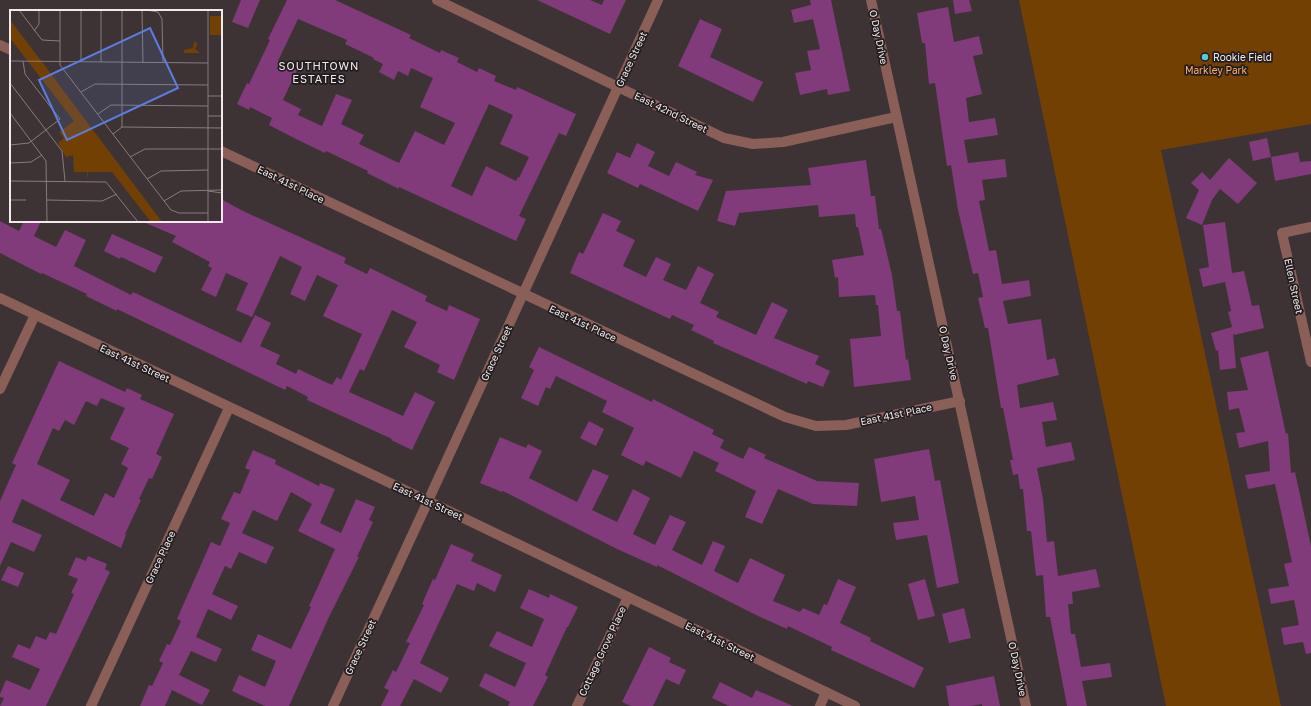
<svg xmlns="http://www.w3.org/2000/svg" width="1311" height="706" viewBox="0 0 1311 706" font-family="'Golos Text',sans-serif">
<style>
.green{fill:#734004}
.building{fill:#813a7a;fill-rule:evenodd}
.lines{fill:none;stroke-linecap:round;stroke-linejoin:round}
.minor{stroke:#8a5f57;stroke-width:10}
.tertiary{stroke:#8a5f57;stroke-width:10}
.poi-dot{fill:#55cade;stroke:#211c1d;stroke-width:1.5}
.labels{text-anchor:middle;dominant-baseline:central;stroke-width:3.5;stroke-linejoin:round;paint-order:stroke}
.street-label{font-size:10px;fill:#f1eaec;stroke:#211c1d}
.poi-label{font-size:10px;fill:#f1eaec;stroke:#211c1d;text-anchor:start}
.park-label{font-size:10px;fill:#fdaf68;stroke:#211c1d}
.neighbourhood-label{font-size:11px;letter-spacing:1px;fill:#f1eaec;stroke:#211c1d}
.inset-road{fill:none;stroke:#857c7e;stroke-width:1}
.view{fill:#5d7dde;fill-opacity:0.15;stroke:#5d7dde;stroke-width:2}
.inset-edge{fill:none;stroke:#f1eaec;stroke-width:2}
</style>
<rect width="100%" height="100%" fill="#3d3335"/>
<!-- green -->
<polygon class="green" points="1019,0 1311,0 1311,124 1161,150 1281,706 1166,706"/>
<!-- building -->
<g class="building">
<polygon points="241,0 260,0 248,28 232,22"/>
<path d="M287,0H335L411,35L409,38L440,53L441,50L459,58L457,62L477,72L479,68L496,76L494,81L516,90L517,87L576,114L566,136L559,133L519,216L526,219L516,241L399,187V189L367,173L368,171L326,151L325,153L294,138L269,125L272,118L250,107L249,110L237,104L247,83L249,84L270,40L268,39ZM298,19L347,40L345,44L374,58L373,59L383,64L379,72L394,80L398,71L408,76L411,68L433,78L420,107L455,123L444,145L415,131L399,163L359,144L364,135L341,124L352,100L336,94L322,126L298,115L301,109L283,100L297,70L278,61ZM489,104L513,115L500,144L529,157L519,178L518,177L516,181L486,166L472,196L451,186Z"/>
<polygon points="537,0 590,0 602,5 604,0 626,0 610,34"/>
<polygon points="810,0 831,0 850,91 828,95 827,89 800,95 795,73 811,70 807,51 820,49 813,19 794,23 791,10 811,5"/>
<polygon points="953,0 969,0 972,11 955,14"/>
<polygon points="948,7 954,42 979,36 983,54 973,56 982,94 966,98 969,122 995,118 998,135 964,140 968,163 1005,159 1007,177 982,180 985,200 979,201 989,251 996,250 1002,284 1029,280 1031,296 1003,301 1008,324 1041,319 1047,360 1055,358 1059,375 1017,385 1020,408 1053,402 1057,420 1042,422 1046,447 1071,442 1075,460 1037,468 1043,499 1047,542 1054,541 1058,576 1096,569 1100,587 1072,592 1073,604 1068,604 1071,634 1075,634 1081,667 1110,663 1112,677 1082,681 1087,706 1067,706 1050,617 1046,617 1043,575 1036,576 1031,531 1027,531 1023,489 1020,489 1018,474 1013,475 1010,460 1013,460 1003,408 1001,408 988,328 985,328 978,298 983,297 978,273 973,274 958,210 951,165 947,166 935,83 929,84 925,43 922,43 917,13"/>
<polygon points="700,19 722,29 710,57 763,82 753,102 678,66"/>
<polygon points="1267,138 1271,157 1298,152 1300,162 1311,161 1311,174 1275,181 1271,157 1253,161 1249,142"/>
<polygon points="637,143 655,152 648,166 669,176 676,162 697,172 695,175 713,180 698,211 640,184 638,188 607,173 617,152 630,158"/>
<polygon points="1229,158 1257,183 1238,204 1220,189 1212,200 1202,225 1186,218 1199,190 1191,183 1202,172 1210,180"/>
<polygon points="866,160 871,196 875,196 879,229 881,229 892,275 897,311 900,311 906,360 908,359 911,380 854,387 850,339 881,336 878,305 876,305 875,295 839,297 838,277 835,278 832,260 864,255 858,227 856,227 855,214 819,217 818,205 739,213 735,226 717,221 726,191 811,185 808,168"/>
<polygon points="221,199 245,212 346,258 344,263 367,274 370,268 427,296 425,301 447,311 449,305 480,319 454,380 437,372 440,365 404,347 417,322 392,310 364,371 360,369 349,392 403,416 415,392 435,402 412,450 391,440 392,439 307,400 308,397 287,386 285,390 117,309 117,311 86,296 87,294 42,273 41,274 0,253 0,221 19,231 24,221 41,221 34,236 56,247 65,230 86,240 74,266 131,295 133,292 241,343 255,315 271,323 260,346 280,355 276,364 296,374 298,369 332,385 337,377 341,380 362,334 323,316 338,285 317,275 305,301 290,294 302,267 280,256 252,317 236,310 248,283 226,273 216,297 201,290 212,268 208,266 210,262 172,242 176,236 141,221 221,221"/>
<polygon points="603,213 621,221 616,231 635,240 623,266 646,277 656,257 671,264 663,280 686,290 698,266 714,274 700,303 719,312 716,317 756,335 772,302 788,310 774,338 819,356 815,364 830,371 823,387 808,381 807,384 713,343 714,341 691,330 694,325 672,315 670,319 570,273 579,252 583,254"/>
<polygon points="1225,222 1232,273 1244,271 1252,306 1259,305 1264,328 1234,335 1233,333 1236,368 1220,370 1218,350 1216,351 1211,333 1232,327 1228,312 1231,311 1225,282 1203,287 1199,269 1209,267 1203,225"/>
<polygon points="112,234 163,257 155,273 121,257 120,259 104,251"/>
<polygon points="539,347 652,402 653,399 714,430 712,434 724,440 720,448 743,459 749,447 766,455 764,458 817,481 859,483 857,506 813,504 778,489 762,524 745,517 756,491 715,471 719,463 694,451 681,478 646,461 643,466 621,455 634,428 602,412 607,401 556,376 550,389 546,387 538,406 521,398 534,370 529,367"/>
<polygon points="1268,351 1286,434 1288,433 1291,473 1295,472 1311,546 1311,653 1306,654 1303,642 1284,645 1281,628 1299,625 1294,600 1271,604 1268,589 1289,586 1284,564 1292,562 1275,484 1248,489 1245,475 1270,471 1268,441 1239,448 1236,433 1245,432 1239,408 1229,410 1227,392 1248,390 1240,358"/>
<path d="M59,361L125,392L127,388L142,395L140,399L174,414L156,454L162,457L152,479L149,478L139,499L141,500L125,534L126,535L121,548L22,499L12,522L42,535L34,552L11,542L0,566V501L16,465L12,463ZM101,398L125,408L110,439L129,448L121,464L128,468L114,498L105,493L94,516L60,500L70,480L37,464L53,428L59,431L65,420L74,425L86,401L97,406Z"/>
<polygon points="589,421 604,429 596,446 580,438"/>
<polygon points="500,437 526,448 528,444 542,451 529,478 577,502 593,469 609,476 592,510 617,522 633,489 650,498 633,534 655,545 670,515 686,522 672,550 702,565 713,541 725,546 714,571 738,583 750,558 785,575 773,601 800,612 803,608 819,615 824,604 827,605 838,579 856,587 840,623 871,638 870,641 924,668 914,688 831,650 832,647 788,626 787,629 758,616 657,565 657,567 617,549 503,491 502,492 480,483"/>
<polygon points="929,449 935,481 940,480 959,583 937,588 927,535 896,540 893,523 919,520 915,496 881,502 874,459"/>
<polygon points="253,450 276,460 275,464 319,486 320,483 335,489 320,523 341,533 356,499 375,507 369,520 373,522 357,557 359,557 328,619 289,706 265,706 232,691 239,675 265,687 276,661 251,650 258,634 291,649 311,607 309,606 335,549 298,531 312,504 291,492 277,521 253,510 242,533 274,547 266,564 239,552 231,569 225,566 212,594 238,606 231,620 208,609 196,637 222,649 216,662 191,651 179,675 210,690 202,705 172,690 165,706 140,706 149,685 152,686 163,663 159,661 167,644 170,645 181,621 177,619 211,542 220,546 230,523 221,519 234,492 240,494 250,470 245,468"/>
<polygon points="451,544 474,554 471,561 502,575 495,592 477,583 474,591 457,584 420,663 449,678 441,693 414,679 400,706 381,706 389,690 384,688 393,670 396,672 410,643 406,642 424,605 422,604 433,579 435,580"/>
<polygon points="88,556 107,564 105,569 110,572 46,706 0,706 4,698 0,697 0,694 6,680 30,690 40,669 12,657 18,644 30,649 36,636 46,640 50,632 56,634 74,594 71,593 78,579 68,575 76,557 86,561"/>
<polygon points="8,566 24,573 18,587 1,580"/>
<polygon points="925,579 935,616 918,620 908,584"/>
<polygon points="529,589 549,598 550,594 578,607 568,627 567,627 545,675 548,677 533,706 508,706 510,702 479,686 485,673 515,687 526,663 489,646 497,631 532,647 544,619 520,608"/>
<polygon points="964,608 971,638 949,643 942,614"/>
<polygon points="649,647 671,658 669,662 686,670 679,685 666,679 653,706 631,706 622,702"/>
<polygon points="994,676 1000,706 982,706 982,704 971,706 949,706 946,686"/>
<polygon points="720,682 752,698 756,690 793,706 729,706 712,698"/>
</g>
<g class="lines">
<!-- minor -->
<g class="minor">
<polyline points="437,0 724,138 753,144 783,142 896,117"/>
<polyline points="871,0 1026,706"/>
<polyline points="0,45 11,50"/>
<polyline points="221,151 785,417 816,426 846,425 960,401"/>
<polyline points="1311,227 1282,233 1311,362"/>
<polyline points="0,389 35,315"/>
<polyline points="428,501 658,0"/>
<polyline points="91,706 229,408"/>
<polyline points="577,706 628,597"/>
<polyline points="820,706 826,692"/>
</g>
<!-- tertiary -->
<g class="tertiary">
<polyline points="0,298 428,501 855,706"/>
<polyline points="333,706 428,501"/>
</g>
</g>
<!-- markers -->
<circle class="poi-dot" cx="1205" cy="57" r="4"/>
<g class="labels">
<!-- street labels -->
<g class="street-label">
<text transform="translate(879 37) rotate(78)">O Day Drive</text>
<text transform="translate(631 59) rotate(-65)">Grace Street</text>
<text transform="translate(671 112) rotate(26)">East 42nd Street</text>
<text transform="translate(291 184) rotate(26)">East 41st Place</text>
<text transform="translate(1294 286) rotate(78)">Ellen Street</text>
<text transform="translate(583 323) rotate(25)">East 41st Place</text>
<text transform="translate(496 353) rotate(-65)">Grace Street</text>
<text transform="translate(949 353) rotate(77)">O Day Drive</text>
<text transform="translate(135 363) rotate(25)">East 41st Street</text>
<text transform="translate(896 414) rotate(-12)">East 41st Place</text>
<text transform="translate(428 501) rotate(25)">East 41st Street</text>
<text transform="translate(160 557) rotate(-65)">Grace Place</text>
<text transform="translate(720 641) rotate(26)">East 41st Street</text>
<text transform="translate(360 647) rotate(-65)">Grace Street</text>
<text transform="translate(602 651) rotate(-65)">Cottage Grove Place</text>
<text transform="translate(1018 669) rotate(78)">O Day Drive</text>
</g>
<!-- poi labels -->
<g class="poi-label">
<text x="1213" y="57">Rookie Field</text>
</g>
<!-- park labels -->
<g class="park-label">
<text x="1216" y="70">Markley Park</text>
</g>
<!-- neighbourhood labels -->
<g class="neighbourhood-label">
<text x="319" y="65">SOUTHTOWN<tspan x="319" dy="13">ESTATES</tspan></text>
</g>
</g>
<!-- overview -->
<g transform="translate(10 10)">
<rect width="212" height="212" fill="#3d3335"/>
<path d="M200,6H212V25H200ZM0,10L32,52L152,212H141L102,162H78L77,170V162H64L63,145L56,147L48,133L54,128L49,122L64,111L0,28ZM184,32L188,33L185,39L190,43H174V40L183,38Z" fill="#734004"/>
<path class="inset-road" d="M9,0L32,30L50,31M50,0V55L161,200L169,203H198M71,0V52M91,0V52M112,0V117M132,0L133,53M136,0L148,2L152,9L153,53M198,0V212M24,21L29,14V0M0,51L198,53M0,73L52,141L55,171M71,82L85,74L198,75M198,86H212M0,103L36,151L37,212M88,104L101,95L198,96M198,106H212M103,124L112,117L212,118M0,135L19,133L50,109L15,64L13,51M120,147L135,139H212M0,153L21,152L32,145M212,163V199M137,169L151,161L198,160M0,171L96,172L128,212M198,181L212,183M0,190H16M37,190L92,191L107,184M154,191L171,181L212,180"/>
<path class="view" d="M140,18L168,78L57,130L29,70Z"/>
<rect width="212" height="212" class="inset-edge"/>
</g>
</svg>
